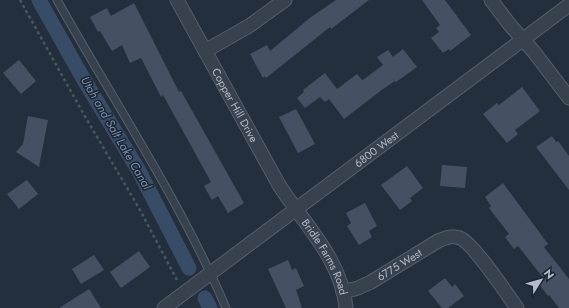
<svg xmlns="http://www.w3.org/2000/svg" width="569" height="308" viewBox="0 0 569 308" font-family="Jost,sans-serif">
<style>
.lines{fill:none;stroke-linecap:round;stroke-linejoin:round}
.canal{stroke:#394c67;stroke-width:15}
.building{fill:#455162}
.service-casing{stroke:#565f6c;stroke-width:9}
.minor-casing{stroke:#565f6c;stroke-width:15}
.path{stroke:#44595c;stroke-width:2.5;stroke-dasharray:3 3;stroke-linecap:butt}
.service{stroke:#38414e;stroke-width:7}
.minor{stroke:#38414e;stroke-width:13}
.labels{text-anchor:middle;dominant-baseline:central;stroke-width:3;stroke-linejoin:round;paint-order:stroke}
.street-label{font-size:11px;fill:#b4bcc9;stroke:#1d2633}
.water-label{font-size:12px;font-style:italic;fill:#7c92b1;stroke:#1d2633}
</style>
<rect width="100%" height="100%" fill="#242f3e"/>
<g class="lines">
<!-- canal -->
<g class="canal">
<polyline points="39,0 84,80 139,171 189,268"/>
<polyline points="205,298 210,308"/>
</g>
</g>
<!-- building -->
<g class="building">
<polygon points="336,0 369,0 331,29 330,27 266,78 265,76 263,78 250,54 267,45 270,51 311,17"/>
<polygon points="422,0 445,0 471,35 450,51 449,49 443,53 431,38 439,32 436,28 440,25"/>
<polygon points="134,3 179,92 181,91 244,203 228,213 218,196 212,200 204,186 211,182 163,95 161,97 141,58 130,63 122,45 112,51 100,31 98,32 90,17 107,8 111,16"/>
<polygon points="403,49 417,67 396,82 395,81 383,89 344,119 329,99 325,102 320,97 305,108 297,98 304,92 303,90 325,73 337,89 357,74 362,80 363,80 383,65 377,57 388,50 393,57"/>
<polygon points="19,60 36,81 21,94 3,73"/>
<polygon points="522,87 540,111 515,130 518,134 507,143 483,114 497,103 499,105"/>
<polygon points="296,109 315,144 298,153 279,117"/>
<polygon points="28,116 48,120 39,167 16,152 23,144"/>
<polygon points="552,136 556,142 558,141 569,156 569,190 536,147"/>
<polygon points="442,165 467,167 465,188 440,186"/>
<polygon points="407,166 423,188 410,198 412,201 400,210 381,185"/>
<polygon points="27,180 38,194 19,209 7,194"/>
<polygon points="503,183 548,244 544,247 569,279 569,308 559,308 549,295 548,296 539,284 545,280 518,246 514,249 505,237 509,234 489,208 491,206 485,197"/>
<polygon points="365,203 377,226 369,231 372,237 359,245 347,226 351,223 346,213"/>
<polygon points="139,251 150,267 121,288 110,272"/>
<polygon points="94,255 104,270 81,284 72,269"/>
<polygon points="288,260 292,270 296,268 304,286 296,290 302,308 286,308 268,269"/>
<polygon points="445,278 452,287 455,284 464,296 448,308 442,308 428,291"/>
<polygon points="89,289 101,308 59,308"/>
</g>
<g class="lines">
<defs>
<path id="service" d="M57,0C114,102 180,200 226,308"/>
<g id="minor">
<path id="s1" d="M177,0L279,185C304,224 342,260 346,308"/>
<polyline points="491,0 510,25 534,52 569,98"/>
<polyline points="205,51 249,26 285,0"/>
<path id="s2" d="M343,292L358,288L371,282L438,241C445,238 452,235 460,238C473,243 507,294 517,308"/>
<path id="s3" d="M164,308L569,5"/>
</g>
</defs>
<!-- service casing -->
<use href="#service" class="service-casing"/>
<!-- minor casing -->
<use href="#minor" class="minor-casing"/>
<!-- path -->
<polyline class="path" points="20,0 83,113 140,210 178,282"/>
<!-- service -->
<use href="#service" class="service"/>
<!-- minor -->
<use href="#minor" class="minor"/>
</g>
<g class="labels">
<!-- street labels -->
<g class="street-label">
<text stroke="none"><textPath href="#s1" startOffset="120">Copper Hill Drive</textPath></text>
<text stroke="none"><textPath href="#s3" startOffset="265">6800 West</textPath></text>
<text stroke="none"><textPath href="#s1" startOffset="297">Bridle Farms Road</textPath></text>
<text stroke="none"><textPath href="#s2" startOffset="63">6775 West</textPath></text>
</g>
<!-- water labels -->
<g class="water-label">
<text transform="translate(116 133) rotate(60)">Utah and Salt Lake Canal</text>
</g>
</g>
<!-- north arrow -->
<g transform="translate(541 280) rotate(53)" stroke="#1d2633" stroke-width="3" paint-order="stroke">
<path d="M0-3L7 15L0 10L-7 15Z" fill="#b4bcc9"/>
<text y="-6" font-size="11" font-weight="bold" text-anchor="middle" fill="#b4bcc9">N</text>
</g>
</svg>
